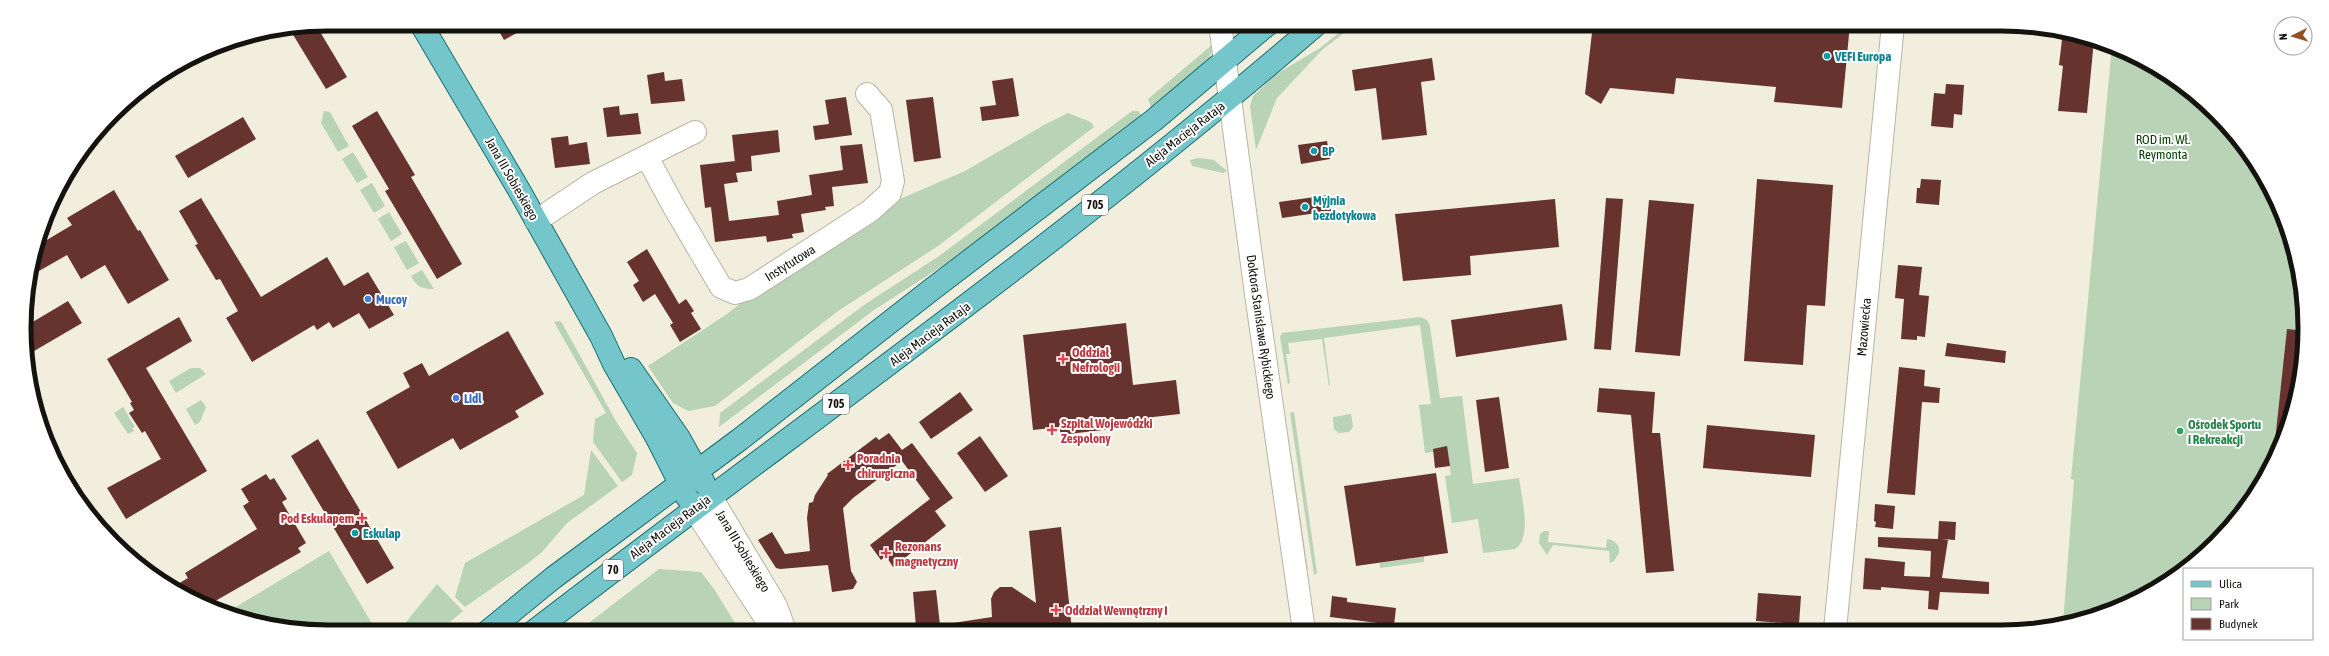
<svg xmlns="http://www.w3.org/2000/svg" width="2329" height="656" viewBox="0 0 2329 656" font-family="'Asap Condensed',sans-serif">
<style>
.green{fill:#b8d3b6}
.building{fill:#67332f}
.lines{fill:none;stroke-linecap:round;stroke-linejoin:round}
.minor-casing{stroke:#b8b5a5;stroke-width:24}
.major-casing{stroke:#176f71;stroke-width:24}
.minor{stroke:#fff;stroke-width:22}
.major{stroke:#74c6ca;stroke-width:22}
.culture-dot{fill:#0f9aa8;stroke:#fff;stroke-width:1.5}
.shop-dot{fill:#3f7fe0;stroke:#fff;stroke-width:1.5}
.health-dot{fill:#e0444e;stroke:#fff;stroke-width:1.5}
.leisure-dot{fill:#2e9e5b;stroke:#fff;stroke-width:1.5}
.labels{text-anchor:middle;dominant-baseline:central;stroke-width:4;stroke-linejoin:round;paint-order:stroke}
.shield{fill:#fff;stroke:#5a5a56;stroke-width:1}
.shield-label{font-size:12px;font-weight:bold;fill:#14130e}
.culture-label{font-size:13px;font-weight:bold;fill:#0d838f;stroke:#fff;text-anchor:start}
.street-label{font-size:13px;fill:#14130e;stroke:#fff}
.park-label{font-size:13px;fill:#054106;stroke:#fff}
.shop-label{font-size:13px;font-weight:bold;fill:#366cbe;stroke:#fff;text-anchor:start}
.health-label{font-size:13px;font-weight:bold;fill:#be3a42;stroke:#fff;text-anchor:start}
.leisure-label{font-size:13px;font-weight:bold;fill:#27864d;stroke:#fff;text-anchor:start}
.rim{fill:none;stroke:#14130e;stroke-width:5}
</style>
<rect width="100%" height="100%" fill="#f1eedd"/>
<!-- green -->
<g class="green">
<polygon points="1350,24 1356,24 1322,50 1277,98 1256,150 1250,106 1253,96 1275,75 1320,48"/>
<path d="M1213,44C1214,66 1169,95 1152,110L1148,99Z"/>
<polygon points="2112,46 2170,75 2216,113 2254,159 2279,207 2277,230 2288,231 2299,268 2305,328 2299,387 2274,463 2216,543 2135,601 2063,623 2074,480 2071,479"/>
<polygon points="324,111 330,112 349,146 338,152 321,123"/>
<polygon points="1132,111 1138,111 1142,116 947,263 874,310 719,427 720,413 864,305 939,256"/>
<polygon points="1068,113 1091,122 1094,127 938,246 838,311 715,406 688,411 673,403 648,366 727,314 764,285 893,202 965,171 1046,124"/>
<polygon points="353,152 368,177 357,183 342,159"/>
<polygon points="1198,158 1214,160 1227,171 1223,173 1192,166 1190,160"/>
<polygon points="372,183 385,206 374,213 360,190"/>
<polygon points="389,212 402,234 391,241 378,219"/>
<polygon points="406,241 419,263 407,270 394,247"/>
<path d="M422,270L434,289C422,289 417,287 411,276Z"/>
<path d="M1420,317L1427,320L1430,326L1440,398L1462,396L1473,484L1519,478C1521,496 1533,538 1515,549L1483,553L1478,519L1452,523L1445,476L1451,475L1447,450L1425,453L1419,405L1431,404L1420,325L1324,338L1330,386H1329L1322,339L1288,343L1290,354H1286L1290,383L1288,384L1280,337L1282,333Z"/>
<polygon points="559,321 562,323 617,423 637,453 632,475 622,482 593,442 595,419 606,413 554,322"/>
<polygon points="191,368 200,368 206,374 176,393 169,381"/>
<polygon points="201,400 206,407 200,422 195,425 186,409"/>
<polygon points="123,407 135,427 132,428 134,431 128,434 114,413"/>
<polygon points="1294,412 1317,573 1314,575 1290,413"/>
<polygon points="1351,414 1353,427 1349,432 1338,433 1334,429 1333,417"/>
<polygon points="1286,419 1308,571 1306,566"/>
<polygon points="591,450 618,486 567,523 542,552 527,564 465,607 455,597 465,563 584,495"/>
<path d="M1544,531H1549L1548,542L1606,548L1607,539C1615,540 1620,545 1619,553L1614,561L1610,563L1609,551L1553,545L1547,555L1539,543L1540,534Z"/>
<polygon points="329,551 377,632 328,632 269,626 229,611"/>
<polygon points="1424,556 1424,562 1380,568 1380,563"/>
<polygon points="659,569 701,572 714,589 740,631 577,632"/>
<polygon points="437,584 463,611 438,632 398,632"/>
</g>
<!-- building -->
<g class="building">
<polygon points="495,24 533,24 504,40"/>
<polygon points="1593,24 1850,24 1842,108 1774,102 1776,87 1676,78 1674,94 1610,88 1601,104 1585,94"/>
<polygon points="316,25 347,77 326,89 289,28"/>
<polygon points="2063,31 2094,40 2087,113 2058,111 2063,66 2059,65"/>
<polygon points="1432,58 1435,80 1421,82 1427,135 1382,140 1376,88 1355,91 1352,70"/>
<polygon points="664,72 665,81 682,79 685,101 651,104 647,75"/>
<polygon points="1013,78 1019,116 982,121 980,107 996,105 992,81"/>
<polygon points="1946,84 1964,85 1962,115 1954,114 1953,128 1931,126 1934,93 1945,94"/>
<polygon points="846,97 852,135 815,140 813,126 829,124 825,100"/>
<polygon points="933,97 941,158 914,162 906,100"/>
<polygon points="619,106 620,115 638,113 641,134 607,137 603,108"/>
<polygon points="377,111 415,175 411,177 462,264 437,279 385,191 389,189 352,126"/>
<polygon points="243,117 256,139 188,178 175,156"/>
<polygon points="778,130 780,152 751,156 752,171 736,173 738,182 724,184 729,221 779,215 777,201 812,195 809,175 843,170 840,146 862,144 868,183 832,187 834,206 825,207 826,210 801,214 804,232 792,234 793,238 767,242 766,236 715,242 711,207 705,208 700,165 735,161 735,163 732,135"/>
<polygon points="568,136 569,145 587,142 590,164 555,168 551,138"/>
<polygon points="1327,141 1330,159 1301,164 1298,145"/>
<polygon points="1757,179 1833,185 1825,306 1807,305 1803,365 1744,361"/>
<polygon points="1921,179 1941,180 1939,205 1916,203 1917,188 1920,188"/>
<polygon points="114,190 138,231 140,230 169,280 128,304 105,265 81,279 67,255 39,271 32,261 35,247 72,225 67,218"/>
<polygon points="1329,195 1331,211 1282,218 1279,202"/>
<polygon points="201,198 261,297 327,257 344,286 368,272 394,315 369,329 359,313 333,328 329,322 317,330 314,325 252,362 226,318 238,311 220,279 216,280 195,245 198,244 179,211"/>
<polygon points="1606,198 1623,199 1611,350 1594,349"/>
<polygon points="1555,199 1559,247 1470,256 1471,275 1403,281 1395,214"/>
<polygon points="1649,200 1694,204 1680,356 1635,352"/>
<polygon points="647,249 679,304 686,299 694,311 691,313 701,329 680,342 670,325 673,323 655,294 643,302 633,285 639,281 627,262"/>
<polygon points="1898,265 1922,267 1919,295 1929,296 1925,337 1917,336 1917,340 1901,339 1904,299 1895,298"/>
<polygon points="68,301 82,323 29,354 26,326"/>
<polygon points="1562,304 1567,340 1456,357 1451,320"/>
<polygon points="179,317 192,341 146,368 207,471 126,519 107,488 161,459 145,431 142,433 129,413 134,410 130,403 132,402 107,359"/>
<polygon points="1126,323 1133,385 1176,380 1180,414 1153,417 1154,424 1060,435 1060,427 1033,430 1023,335"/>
<polygon points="2287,329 2305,331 2299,387 2280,442 2275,441"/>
<polygon points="508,331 544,394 515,411 519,417 460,450 453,438 398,469 366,412 410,387 403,373 422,363 429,376"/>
<polygon points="1947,343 2006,351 2005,363 1945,356"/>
<polygon points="1899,367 1925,370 1924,386 1940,388 1939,403 1922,402 1915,495 1887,493"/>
<polygon points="1599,388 1655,392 1652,433 1660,433 1674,571 1646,573 1631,415 1597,412"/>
<polygon points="960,392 973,410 931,439 919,422"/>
<polygon points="1499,397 1509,468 1485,472 1476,400"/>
<polygon points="1707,425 1815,435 1811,477 1703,468"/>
<polygon points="889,433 902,450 912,443 953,498 935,511 946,526 893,567 886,556 881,560 870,545 930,499 902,461 853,498 843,508 851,571 857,582 853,589 832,592 828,565 780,569 776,568 758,540 772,532 785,554 810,551 807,518 809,503 813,502 815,495 828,475 827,474 876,437 879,440"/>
<polygon points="980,436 1008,476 985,492 957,453"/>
<polygon points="318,439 394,568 367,584 291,456"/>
<polygon points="1447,446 1450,466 1435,468 1433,449"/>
<polygon points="1436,473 1448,553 1356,566 1344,486"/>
<polygon points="266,474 270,480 274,478 287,499 282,502 306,543 298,548 301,552 210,604 171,588 188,578 185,573 257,529 243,506 249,502 241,489"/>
<polygon points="1875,504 1895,506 1893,529 1875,527 1876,522 1874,521"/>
<polygon points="1939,521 1956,522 1955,540 1942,539 1948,540 1942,578 1989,582 1989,594 1940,592 1938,610 1928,609 1929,591 1881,587 1881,590 1863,589 1865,558 1905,562 1904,576 1930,577 1931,551 1878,547 1878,537 1938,539"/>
<polygon points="1061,527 1072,631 953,631 953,623 992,617 991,599 994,592 1000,587 1012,587 1036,603 1029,531"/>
<polygon points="936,590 940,625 916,627 913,592"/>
<polygon points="1758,593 1801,596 1799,624 1756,621"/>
<polygon points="1332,596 1347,598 1347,602 1396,608 1394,625 1330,617"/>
</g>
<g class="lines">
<defs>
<g id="minor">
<polyline points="1220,24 1256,294 1304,631"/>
<polyline points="647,157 674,207 721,287 735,293 749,289 870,211 890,193 893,181 881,110 867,94"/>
<polyline points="536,221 593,183 695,132"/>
<polyline points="711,497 776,606 785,631"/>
<polyline points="694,509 774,631"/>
<polyline points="1835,630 1893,24"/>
</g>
<g id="major">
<polyline points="421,24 519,190 601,336 614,364 657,438 687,497"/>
<polyline points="631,369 679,438 704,483"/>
<polyline points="487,632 553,578 739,440 931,290 1154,120 1268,24"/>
<path d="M533,632C795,430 1067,240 1317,24"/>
</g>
</defs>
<!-- minor casing -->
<use href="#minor" class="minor-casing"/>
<!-- major casing -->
<use href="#major" class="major-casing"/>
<!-- minor -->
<use href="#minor" class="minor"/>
<!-- major -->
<use href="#major" class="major"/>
</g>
<!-- markers -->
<g class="culture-dot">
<circle cx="1827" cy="56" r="4"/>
<circle cx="1314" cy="151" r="4"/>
<circle cx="1305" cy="207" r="4"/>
<circle cx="355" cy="533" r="4"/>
</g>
<g class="shop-dot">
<circle cx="368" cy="299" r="4"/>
<circle cx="456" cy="398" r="4"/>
</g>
<g class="health-dot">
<path d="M1061 353h4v4h4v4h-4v4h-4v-4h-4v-4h4z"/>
<path d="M1050 424h4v4h4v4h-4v4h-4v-4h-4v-4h4z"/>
<path d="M846 459h4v4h4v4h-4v4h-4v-4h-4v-4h4z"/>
<path d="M360 512h4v4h4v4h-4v4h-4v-4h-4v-4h4z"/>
<path d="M884 547h4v4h4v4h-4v4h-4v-4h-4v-4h4z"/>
<path d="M1054 604h4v4h4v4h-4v4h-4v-4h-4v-4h4z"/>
</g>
<circle class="leisure-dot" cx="2180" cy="431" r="4"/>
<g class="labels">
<!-- shield labels -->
<g class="shield">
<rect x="1082" y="195" width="26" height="20" rx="3"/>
<rect x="823" y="394" width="26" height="20" rx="3"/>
<rect x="603" y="560" width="20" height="20" rx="3"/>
</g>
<g class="shield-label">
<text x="1095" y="205">705</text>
<text x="836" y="404">705</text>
<text x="613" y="570">70</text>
</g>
<!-- culture labels -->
<g class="culture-label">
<text x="1835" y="56">VEFI Europa</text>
<text x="1322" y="151">BP</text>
<text x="1313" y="200">Myjnia<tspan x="1313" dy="15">bezdotykowa</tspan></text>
<text x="363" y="533">Eskulap</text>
</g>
<!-- street labels -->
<g class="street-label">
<text transform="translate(1185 134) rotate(-38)">Aleja Macieja Rataja</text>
<text transform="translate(512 179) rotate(60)">Jana III Sobieskiego</text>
<text transform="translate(790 263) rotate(-32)">Instytutowa</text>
<text transform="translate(1261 327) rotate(82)">Doktora Stanisława Rybickiego</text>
<text transform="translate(1864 327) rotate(-85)">Mazowiecka</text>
<text transform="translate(930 334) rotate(-37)">Aleja Macieja Rataja</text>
<text transform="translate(670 527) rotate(-37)">Aleja Macieja Rataja</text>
<text transform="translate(743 551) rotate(59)">Jana III Sobieskiego</text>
</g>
<!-- park labels -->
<g class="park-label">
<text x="2163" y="139">ROD im. Wł.<tspan x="2163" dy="15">Reymonta</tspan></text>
</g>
<!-- shop labels -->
<g class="shop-label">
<text x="376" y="299">Mucoy</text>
<text x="464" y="398">Lidl</text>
</g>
<!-- health labels -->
<g class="health-label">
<text x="1072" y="352">Oddział<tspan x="1072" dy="15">Nefrologii</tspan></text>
<text x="1061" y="423">Szpital Wojewódzki<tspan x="1061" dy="15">Zespolony</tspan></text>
<text x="857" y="458">Poradnia<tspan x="857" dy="15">chirurgiczna</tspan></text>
<text x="354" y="518" text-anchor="end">Pod Eskulapem</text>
<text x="895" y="546">Rezonans<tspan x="895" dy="15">magnetyczny</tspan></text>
<text x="1065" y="610">Oddział Wewnętrzny I</text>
</g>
<!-- leisure labels -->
<g class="leisure-label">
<text x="2188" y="424">Ośrodek Sportu<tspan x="2188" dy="15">i Rekreakcji</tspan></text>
</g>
</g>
<!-- crop -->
<path d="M0 0H2329V656H0ZM328 31H2001A297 297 0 0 1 2298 328V328A297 297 0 0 1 2001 625H328A297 297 0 0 1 31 328V328A297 297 0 0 1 328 31Z" fill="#fff" fill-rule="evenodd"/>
<path class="rim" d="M328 31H2001A297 297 0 0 1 2298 328V328A297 297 0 0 1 2001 625H328A297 297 0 0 1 31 328V328A297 297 0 0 1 328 31Z"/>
<!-- legend -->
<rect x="2183" y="568" width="130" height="72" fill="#ffffff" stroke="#a1a19f"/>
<rect x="2191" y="581" width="20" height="6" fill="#74c6ca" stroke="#a1a19f"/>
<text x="2219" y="588" font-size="12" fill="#14130e">Ulica</text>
<rect x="2191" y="598" width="20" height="12" fill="#b8d3b6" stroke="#a1a19f"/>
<text x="2219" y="608" font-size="12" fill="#14130e">Park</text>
<rect x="2191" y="618" width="20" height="12" fill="#67332f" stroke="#a1a19f"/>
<text x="2219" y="628" font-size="12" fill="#14130e">Budynek</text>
<!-- north arrow -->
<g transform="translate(2293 36) rotate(265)"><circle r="19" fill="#ffffff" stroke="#a1a19f"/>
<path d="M0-3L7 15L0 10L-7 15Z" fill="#944f23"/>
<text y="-6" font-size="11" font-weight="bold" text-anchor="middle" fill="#14130e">N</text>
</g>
</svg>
